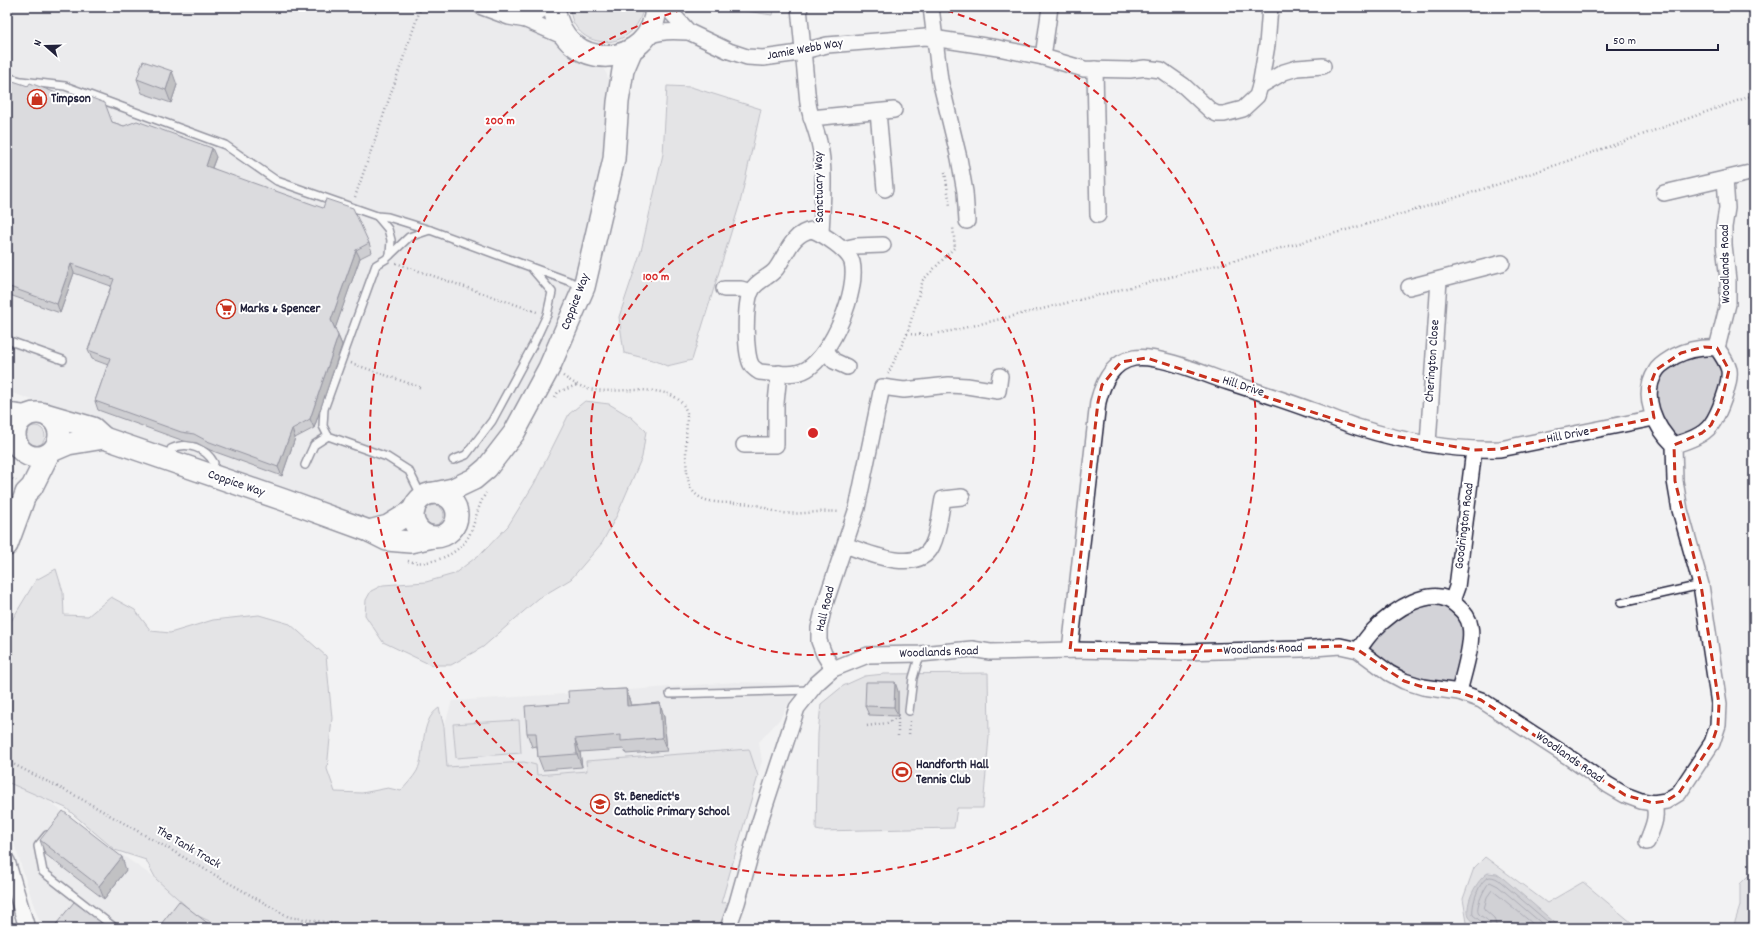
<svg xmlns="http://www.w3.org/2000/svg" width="1761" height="935" viewBox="0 0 1761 935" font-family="Dekko,sans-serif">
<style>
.built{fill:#e2e2e6}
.green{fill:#d3d3d8;stroke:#7a7a8a}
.water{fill:#a8a8b2;stroke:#727282}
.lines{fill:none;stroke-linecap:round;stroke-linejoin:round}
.shore{stroke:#58586b;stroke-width:1}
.lane-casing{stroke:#22223b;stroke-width:10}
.street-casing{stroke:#22223b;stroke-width:18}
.secondary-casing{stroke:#22223b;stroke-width:24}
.path{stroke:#22223b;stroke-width:2.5;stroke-dasharray:1 3;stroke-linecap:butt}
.lane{stroke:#fff;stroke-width:7}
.street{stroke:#fff;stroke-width:15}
.secondary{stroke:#fff;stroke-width:21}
.wall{fill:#a3a3aa;stroke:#22223b}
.shaded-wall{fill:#85858b;stroke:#22223b}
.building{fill:#bebec6;stroke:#22223b}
.marked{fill:none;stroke:#c8321e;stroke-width:3;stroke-dasharray:8 5;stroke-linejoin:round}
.ring{fill:none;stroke:#d62828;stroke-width:2;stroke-dasharray:7 5}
.labels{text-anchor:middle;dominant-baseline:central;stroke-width:4;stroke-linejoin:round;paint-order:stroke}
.street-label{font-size:13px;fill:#22223b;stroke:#fff}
.poi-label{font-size:13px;font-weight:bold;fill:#22223b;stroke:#fff;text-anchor:start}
.centre{fill:#d62828;stroke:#fff;stroke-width:2}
.ring-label{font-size:12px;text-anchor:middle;font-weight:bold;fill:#d62828;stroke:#fff;stroke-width:4;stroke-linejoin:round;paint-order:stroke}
</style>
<rect width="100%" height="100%" fill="#f2f2f3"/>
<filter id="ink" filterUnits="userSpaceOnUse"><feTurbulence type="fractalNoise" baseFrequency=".025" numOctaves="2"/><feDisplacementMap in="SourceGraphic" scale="8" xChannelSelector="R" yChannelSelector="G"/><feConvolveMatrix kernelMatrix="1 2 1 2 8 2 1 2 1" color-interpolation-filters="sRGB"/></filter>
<g filter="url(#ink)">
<!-- built -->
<g class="built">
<polygon points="7,7 554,7 601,65 606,73 618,102 584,287 487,468 451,501 441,495 433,494 416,503 411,521 416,534 399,536 221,467 7,391"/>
<polygon points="735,682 797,684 792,697 779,720 759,742 762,761 721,904 704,907 454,883 444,727 452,701 630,690"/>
<polygon points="7,771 101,840 226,928 42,928 34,906 7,821"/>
<polygon points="7,906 7,907 13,928 7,928"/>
</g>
<!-- green -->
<g class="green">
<path d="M570,7H643V9C633,56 571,50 570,7Z"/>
<polygon points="720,7 774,7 772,15"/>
<polygon points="667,86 691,87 761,109 740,203 692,360 667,366 656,361 624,353 619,317 641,251 663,154"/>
<polygon points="1717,348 1729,370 1711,425 1674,445 1654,418 1656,370 1664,363"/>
<polygon points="585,401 609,404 631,417 646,431 642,457 617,515 602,543 571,579 539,598 483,647 451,665 431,665 383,642 365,615 366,600 371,591 383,585 426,582 454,574 483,552 508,526 534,484 569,414"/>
<circle cx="35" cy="436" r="10"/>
<circle cx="434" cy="515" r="10"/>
<path d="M56,569L63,592L64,615L88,616L111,597L135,610L151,631L170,633L213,620L259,615L290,624L326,656L332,718L327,769L335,792L362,793L388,788L401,791C406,785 413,778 417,771C426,753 419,721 439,708L444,727L447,767L524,762L536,765L537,775L587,771L586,761L749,749L758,776L721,903L733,902L728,928H225L196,915L156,879L146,860L115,850L66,808L7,782V628L36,580Z"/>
<polygon points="1440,597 1470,625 1459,692 1423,687 1358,650 1395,613"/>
<polygon points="988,673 989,737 983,808 957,808 954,828 821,831 816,830 818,734 821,704 843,686 865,676 884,674"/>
<polygon points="519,720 521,753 456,758 453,724"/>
<polygon points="1485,857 1547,903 1583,882 1638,928 1468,928 1463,899 1474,868"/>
<polygon points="1754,870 1754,928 1733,928 1740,906 1740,884"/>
</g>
<!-- water -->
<path class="water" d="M1488,873L1497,874L1504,879L1561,928H1484C1479,924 1472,922 1469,917C1464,904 1477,879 1488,873Z"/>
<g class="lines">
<!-- shore -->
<g class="shore">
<path d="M1486,928L1484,924L1473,915C1471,907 1479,878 1490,877C1494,877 1498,879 1501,882L1555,928"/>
<path d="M1491,928L1489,922C1486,918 1481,917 1479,914C1474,909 1485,886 1490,882L1498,886L1547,928"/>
<polyline points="1497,928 1494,918 1484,909 1487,897 1492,890 1538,928"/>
</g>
<defs>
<g id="lane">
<polyline points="7,77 21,81 65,86 225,145 277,181 377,216 388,217 430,230 582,286"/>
<polyline points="377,216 388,229 391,240 390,255 386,259 376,265 324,409 323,426 328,436 387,457 409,471 422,497"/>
<polyline points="390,255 409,237 430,230"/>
<polyline points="7,340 63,360"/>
<path d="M168,458L171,449C187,441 206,448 214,463L211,473"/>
<polyline points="453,460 466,455 492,421 533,345 547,315 552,292 533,270"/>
<polyline points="305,465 314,445 328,436"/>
<polyline points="1621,603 1701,585"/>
<polyline points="670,694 811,690"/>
<polyline points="909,711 913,678 920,654"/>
<polyline points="47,835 38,846 43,872 115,928"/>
</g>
<g id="street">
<polyline points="482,7 509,17 526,20 565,37"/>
<polyline points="666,7 689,32 729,51 747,57 763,58 792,54 827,45 926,37 998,48 1043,57 1084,69 1130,70 1145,68 1161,70 1184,86 1211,111 1217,114 1224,114 1243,109 1257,96 1260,86 1267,45 1270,7"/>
<path d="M799,7L808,103C810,117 816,128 819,142C826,169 822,205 821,234"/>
<polyline points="931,7 940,80 959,158 965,192 967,221"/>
<polyline points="526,20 546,7"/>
<path d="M644,38C660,30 673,31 689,32"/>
<polyline points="1043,57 1050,7"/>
<polyline points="1095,69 1098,215"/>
<polyline points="1260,86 1284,72 1297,68 1323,66"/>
<polyline points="878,112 885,189"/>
<polyline points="811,118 894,110"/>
<polyline points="1664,193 1754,172"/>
<path d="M812,230C823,234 848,250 852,262C859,290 832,354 807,369C794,377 773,373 759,372C757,370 753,368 752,366C744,355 745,302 751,291C758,279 769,278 776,269C787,254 792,233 812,230Z"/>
<polyline points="842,249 856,246 883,245"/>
<polyline points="1409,287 1502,263"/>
<polyline points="724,289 741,289 751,292"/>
<polyline points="1717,348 1728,304 1728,280 1724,245 1724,227 1727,208 1725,179"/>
<polyline points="826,351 834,361 847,367"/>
<polyline points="7,411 29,414"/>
<polyline points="7,436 16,443"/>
<polyline points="1428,443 1439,280"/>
<polyline points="744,445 776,445 776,403 779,373"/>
<path d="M845,545C867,553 918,575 932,546C939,532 940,514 943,499L962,497"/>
<polyline points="1452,601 1457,587 1474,450"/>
<path d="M1070,650L1098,402C1103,382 1112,362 1134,358C1158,354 1204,374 1228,382C1256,391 1284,400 1311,410C1327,415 1341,422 1357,427C1402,441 1453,451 1500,449L1654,418"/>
<path d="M1358,650C1363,644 1367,637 1373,631C1391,612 1433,581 1457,606C1463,611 1469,618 1470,626C1474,642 1463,675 1459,692"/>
<polyline points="833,669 824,654 819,641 819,628 824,607 857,508 882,387 904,390 949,385 967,386 998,391 1000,376"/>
<path d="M1647,842C1652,829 1659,816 1653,803"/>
<polyline points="7,861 27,928"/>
<path d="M728,928L737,903L759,824L797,708L816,684L833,669L868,655L920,654L972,649L990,652L1070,650L1180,652L1301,649L1340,646L1358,650L1389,673L1404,681L1423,687L1459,692L1481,700L1567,756L1608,785L1625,795L1641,801L1653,803L1666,801L1679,793L1712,743L1718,725L1719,704L1701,585L1680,510L1675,481L1674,445C1655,427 1640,396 1656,371C1660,364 1669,360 1675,356C1689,349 1702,347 1717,348C1722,355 1727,362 1729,370C1731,383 1719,414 1711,425C1703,436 1687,441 1674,445"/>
</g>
<g id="secondary">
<path d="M554,7C563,75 653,70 656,7"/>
<circle cx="37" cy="435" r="22"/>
<polyline points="45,414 93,428 104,438"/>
<polyline points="54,450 68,444 104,438 284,500 369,531 387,540 410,542 433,537"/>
<polyline points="435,493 453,489 474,479 487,468 514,433 549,368 584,287 614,159 618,102 623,70 632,49"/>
<circle cx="435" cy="515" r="22"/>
<polyline points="369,531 388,526 414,510"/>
<polyline points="7,545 26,493 32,487 48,455"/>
</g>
</defs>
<!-- lane casing -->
<use href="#lane" class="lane-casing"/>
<!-- street casing -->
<use href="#street" class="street-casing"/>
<!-- secondary casing -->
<use href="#secondary" class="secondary-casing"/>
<!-- path -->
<g class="path">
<polyline points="945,172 950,206"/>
<polyline points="355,197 421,7"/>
<polyline points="396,263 537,312"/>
<path d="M907,334L928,335L951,331C1129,288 1306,245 1480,190C1572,161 1663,127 1754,95"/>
<polyline points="351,363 422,388"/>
<polyline points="888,374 907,334 923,280 955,247 953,227"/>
<path d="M563,376C573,383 582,388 594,390C617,393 661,384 679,400C683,403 685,408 687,413C687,431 683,472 691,488C702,509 736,500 756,505C765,507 774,512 782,513C802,515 821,510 840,512"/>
<polyline points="555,397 558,392 577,385"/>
<polyline points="7,469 9,477 16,481"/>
<path d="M408,561C430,567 463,554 471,531C476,519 478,505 486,493"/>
<polyline points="910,721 909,735 911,735"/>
<polyline points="867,726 887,723 900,716"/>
<polyline points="898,736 898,718"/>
<polyline points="7,761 76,796 289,917 366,928"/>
</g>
<!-- lane -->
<use href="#lane" class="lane"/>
<!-- street -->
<use href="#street" class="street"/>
<!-- secondary -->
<use href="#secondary" class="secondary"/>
</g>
<!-- wall -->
<g class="wall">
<polygon points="7,79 112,122 216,157 212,168 369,243 372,252 360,258 335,328 342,345 314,428 295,438 282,476 210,450 197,443 184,441 98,410 95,401 108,365 92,359 88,350 111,286 74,273 60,313 7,294"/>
<polygon points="137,79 177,85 171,103 142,93"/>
<polygon points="602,689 603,690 626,689 631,702 631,705 660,703 664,717 667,751 626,754 624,749 580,752 582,767 543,770 538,757 537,746 532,747 527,733 569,703"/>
<polygon points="898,691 898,716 869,715 865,706"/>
<polygon points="40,840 126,870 104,899 45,854"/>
</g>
<!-- shaded-wall -->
<g class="shaded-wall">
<polygon points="172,71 177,85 171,103 166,90"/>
<polygon points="212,148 216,157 209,175 206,166"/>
<polygon points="356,250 360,258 335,329 331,320"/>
<polygon points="71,264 74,273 60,313 57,304"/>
<polygon points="338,336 342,345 314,428 310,419"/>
<polygon points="292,429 295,438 282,476 278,467"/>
<polygon points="895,682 898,691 898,716 894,707"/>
<polygon points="626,689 631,702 632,719 627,706"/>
<polygon points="660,703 664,717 667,751 662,738"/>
<polygon points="575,739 580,752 582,767 577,754"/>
<polygon points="122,857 126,870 104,899 99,886"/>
</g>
<!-- building -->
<g class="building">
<polygon points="143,61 172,71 166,90 137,79"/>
<polygon points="7,79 28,86 30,83 75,100 84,95 105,103 112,122 124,126 137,121 212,148 206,166 323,208 326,199 353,208 369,243 356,250 331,320 338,336 310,419 292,429 278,467 207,441 194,434 181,432 95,401 110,358 88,350 114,279 71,264 57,304 7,286"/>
<polygon points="866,682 895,682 894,707 865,706"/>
<polygon points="602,689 602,690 626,689 627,706 660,703 662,738 621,741 621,735 575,739 577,754 538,757 536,733 527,733 525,706 569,703 568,691"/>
<polygon points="63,811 122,857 99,886 40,840"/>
<polygon points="179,901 214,928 158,928"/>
<polygon points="74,902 108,928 53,928"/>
</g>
</g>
<!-- marked area -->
<path d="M0 0H1761V935H0ZM1704,347L1717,348L1729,370L1720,407L1711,425L1702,433L1674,445L1675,481L1701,585L1719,704L1718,725L1712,743L1679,793L1666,801L1653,803L1625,795L1481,700L1459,692L1423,687L1404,681L1358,650L1340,646L1180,652L1070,650L1098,402L1102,385L1121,362L1147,358L1355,426L1388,435L1474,450L1500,449L1654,418L1649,388L1656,370L1681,353Z" fill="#f2f2f3" fill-opacity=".55" fill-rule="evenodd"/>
<path class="marked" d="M1704,347L1717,348L1729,370L1720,407L1711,425L1702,433L1674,445L1675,481L1701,585L1719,704L1718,725L1712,743L1679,793L1666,801L1653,803L1625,795L1481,700L1459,692L1423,687L1404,681L1358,650L1340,646L1180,652L1070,650L1098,402L1102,385L1121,362L1147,358L1355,426L1388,435L1474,450L1500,449L1654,418L1649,388L1656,370L1681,353Z"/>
<!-- distance rings -->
<g class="ring">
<circle cx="813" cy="433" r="222"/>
<path d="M935 7A443 443 0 1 1 691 7"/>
</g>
<!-- icons -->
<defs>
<symbol id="shop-ring" viewBox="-11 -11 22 22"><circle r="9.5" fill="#fff" stroke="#c8321e" stroke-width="1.5"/><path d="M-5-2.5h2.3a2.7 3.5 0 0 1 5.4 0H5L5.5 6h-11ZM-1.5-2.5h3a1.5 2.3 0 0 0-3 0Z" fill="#c8321e"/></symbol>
<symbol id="supermarket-ring" viewBox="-11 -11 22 22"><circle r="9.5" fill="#fff" stroke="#c8321e" stroke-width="1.5"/><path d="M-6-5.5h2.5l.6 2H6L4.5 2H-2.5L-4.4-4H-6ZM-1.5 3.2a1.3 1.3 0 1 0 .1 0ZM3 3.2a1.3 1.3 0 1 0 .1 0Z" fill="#c8321e"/></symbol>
<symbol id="stadium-ring" viewBox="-11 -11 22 22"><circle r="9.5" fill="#fff" stroke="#c8321e" stroke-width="1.5"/><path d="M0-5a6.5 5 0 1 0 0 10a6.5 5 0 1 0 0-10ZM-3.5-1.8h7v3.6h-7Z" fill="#c8321e"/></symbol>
<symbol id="school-ring" viewBox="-11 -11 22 22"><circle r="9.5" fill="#fff" stroke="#c8321e" stroke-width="1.5"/><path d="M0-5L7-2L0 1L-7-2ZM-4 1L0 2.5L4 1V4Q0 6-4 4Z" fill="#c8321e"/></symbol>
</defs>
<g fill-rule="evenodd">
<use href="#shop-ring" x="26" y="88" width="22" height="22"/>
<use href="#supermarket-ring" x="215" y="298" width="22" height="22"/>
<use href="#stadium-ring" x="891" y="761" width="22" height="22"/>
<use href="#school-ring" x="589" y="793" width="22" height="22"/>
</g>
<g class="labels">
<!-- street labels -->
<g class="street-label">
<text transform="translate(805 50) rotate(-10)">Jamie Webb Way</text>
<text transform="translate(820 187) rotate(-91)">Sanctuary Way</text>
<text transform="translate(1726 264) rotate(-91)">Woodlands Road</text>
<text transform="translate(576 302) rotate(-69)">Coppice Way</text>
<text transform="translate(1433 361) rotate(-86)">Cherington Close</text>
<text transform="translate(1243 387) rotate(18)">Hill Drive</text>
<text transform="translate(1568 436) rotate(-11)">Hill Drive</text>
<text transform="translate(236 484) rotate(19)">Coppice Way</text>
<text transform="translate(1465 526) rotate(-83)">Goodrington Road</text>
<text transform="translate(826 609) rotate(-76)">Hall Road</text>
<text transform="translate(1263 650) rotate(-2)">Woodlands Road</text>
<text transform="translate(939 653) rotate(-2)">Woodlands Road</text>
<text transform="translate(1569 758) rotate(35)">Woodlands Road</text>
<text transform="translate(188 848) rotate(30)">The Tank Track</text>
</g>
<!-- poi labels -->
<g class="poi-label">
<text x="51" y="99">Timpson</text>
<text x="240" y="309">Marks &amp; Spencer</text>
<text x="916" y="765">Handforth Hall<tspan x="916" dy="15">Tennis Club</tspan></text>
<text x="614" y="797">St. Benedict's<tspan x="614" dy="15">Catholic Primary School</tspan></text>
</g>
</g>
<circle cx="813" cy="433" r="6" class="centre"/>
<g class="ring-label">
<text x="500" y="124">200 m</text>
<text x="656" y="280">100 m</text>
</g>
<!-- margin -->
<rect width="1761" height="935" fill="none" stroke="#fff" stroke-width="24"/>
<rect x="12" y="12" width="1737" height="911" fill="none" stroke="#22223b" stroke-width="1.5" filter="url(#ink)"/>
<!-- north arrow -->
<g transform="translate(46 46) rotate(290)" stroke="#ffffff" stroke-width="3" paint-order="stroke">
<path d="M0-3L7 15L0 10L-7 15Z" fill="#22223b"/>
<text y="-6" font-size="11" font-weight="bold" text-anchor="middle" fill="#22223b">N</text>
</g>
<!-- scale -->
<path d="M1607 44v6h111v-6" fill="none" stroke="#22223b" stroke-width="2"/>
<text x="1613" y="44" font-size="12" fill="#22223b" stroke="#ffffff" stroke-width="3" paint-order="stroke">50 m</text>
</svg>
